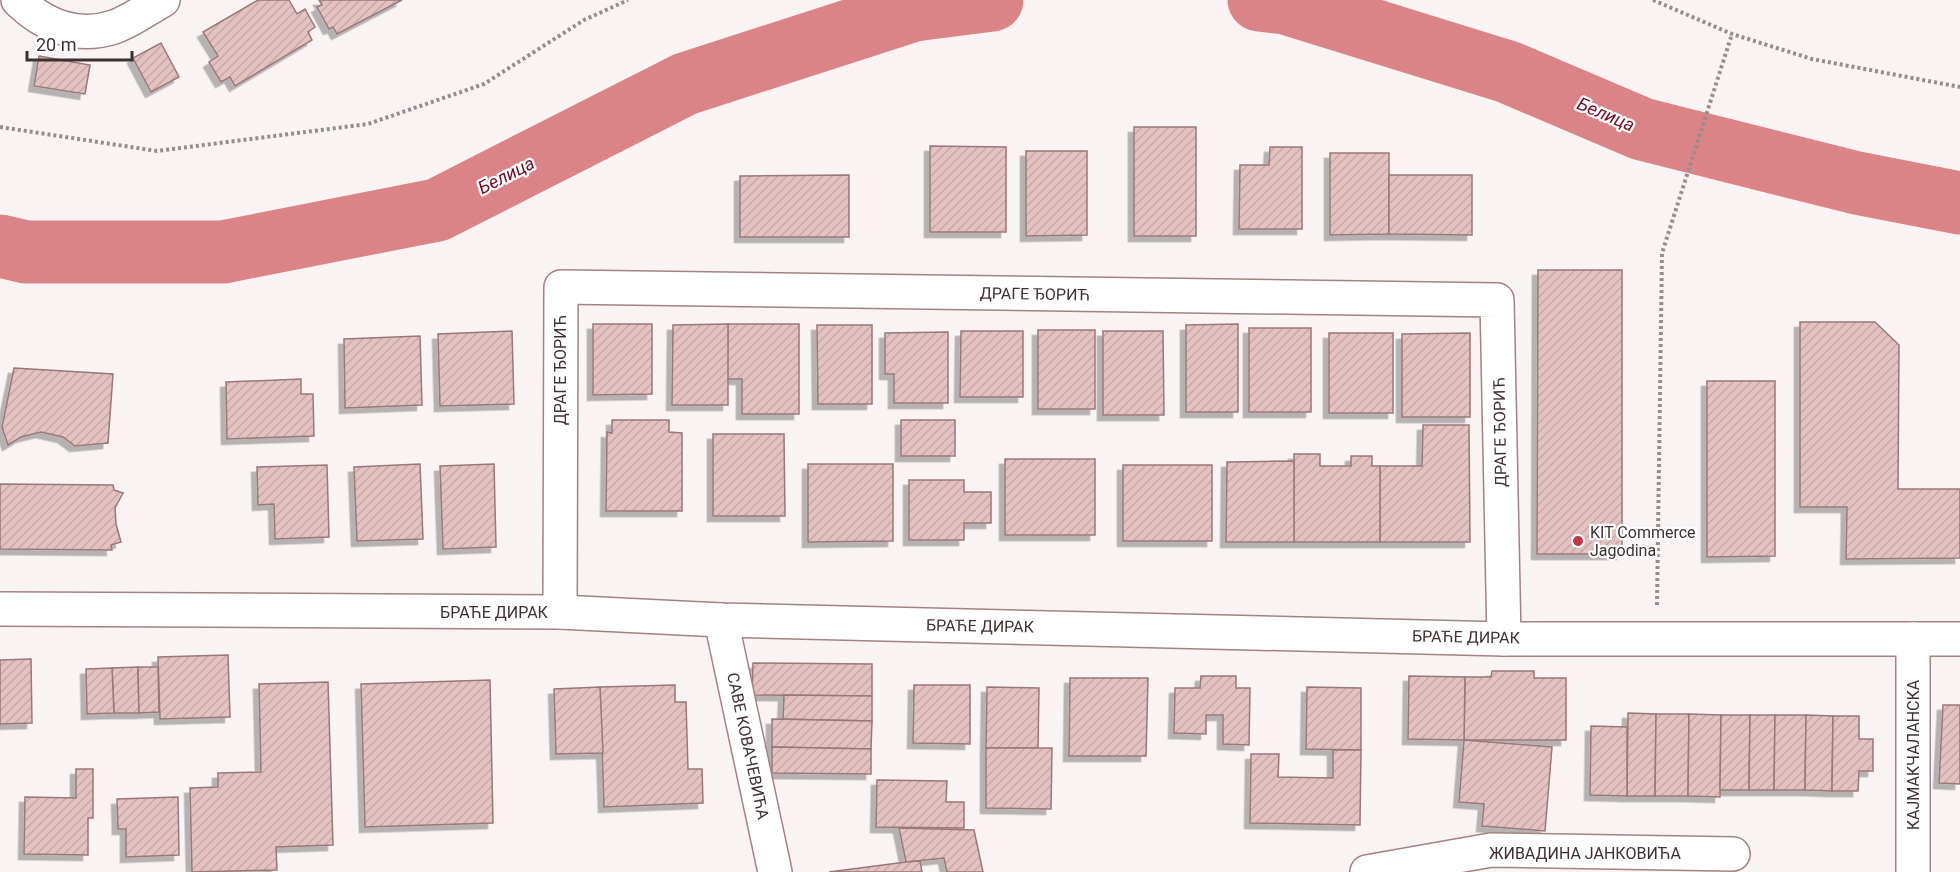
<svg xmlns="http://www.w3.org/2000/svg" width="1960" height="872" viewBox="0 0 1960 872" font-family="Roboto,sans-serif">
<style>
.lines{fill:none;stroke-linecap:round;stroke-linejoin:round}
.river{stroke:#da8488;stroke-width:63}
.building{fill:url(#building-hatch);stroke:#997879;stroke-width:1.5;filter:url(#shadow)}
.minor-casing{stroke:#a38283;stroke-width:36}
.path{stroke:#968c8c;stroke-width:4;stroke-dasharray:3 3;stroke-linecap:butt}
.minor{stroke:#fff;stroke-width:33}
.poi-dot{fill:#c5354a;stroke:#fff;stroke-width:2}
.labels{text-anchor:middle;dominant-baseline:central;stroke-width:4.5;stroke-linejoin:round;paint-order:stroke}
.street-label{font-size:16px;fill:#3e3030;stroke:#fff}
.poi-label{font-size:16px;fill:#3e3030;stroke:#fff;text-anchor:start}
.water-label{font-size:18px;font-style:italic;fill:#750b22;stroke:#fff}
</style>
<defs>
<pattern id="building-hatch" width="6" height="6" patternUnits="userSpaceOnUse" patternTransform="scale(1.5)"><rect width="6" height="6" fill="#e5c2c2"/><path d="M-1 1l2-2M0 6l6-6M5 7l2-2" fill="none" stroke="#c6a7a7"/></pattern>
<filter id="shadow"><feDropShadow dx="-5.5" dy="5.5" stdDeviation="0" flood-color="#0004"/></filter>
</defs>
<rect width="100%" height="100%" fill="#faf3f3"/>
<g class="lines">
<!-- river -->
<g class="river">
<polyline points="1259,0 1285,3 1508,72 1642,129 1857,183 1960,203"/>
<polyline points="0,246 26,252 223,252 437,210 685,84 914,10 992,0"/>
</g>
</g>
<!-- building -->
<g class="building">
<polygon points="258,0 289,0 297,14 305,9 315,27 308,32 312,40 235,86 230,77 221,82 209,62 218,56 203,32"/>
<polygon points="319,0 402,0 337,34 333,27 329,29 317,7 322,5"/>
<polygon points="161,43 179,77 151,92 133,58"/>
<polygon points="39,56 90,65 85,94 34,86"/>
<rect x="1134" y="127" width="62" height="109"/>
<polygon points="930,146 1006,147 1006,232 930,232"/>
<polygon points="1270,147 1302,147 1302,229 1239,229 1240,165 1269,165"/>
<polygon points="1026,151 1087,151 1087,235 1026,236"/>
<polygon points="1330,153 1389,153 1389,234 1330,235"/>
<polygon points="849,175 849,237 740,237 740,176"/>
<polygon points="1389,175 1472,175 1472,235 1389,234"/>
<polygon points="1538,270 1622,270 1622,554 1537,554"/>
<polygon points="1800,322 1875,322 1899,345 1898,489 1960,489 1960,558 1846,559 1847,507 1800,507"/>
<polygon points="593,324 652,324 652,394 593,395"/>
<polygon points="728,324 799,324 799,414 742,414 742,379 727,379"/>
<polygon points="728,324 728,405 672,405 673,325"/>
<polygon points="1238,324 1238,412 1186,412 1186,325"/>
<polygon points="817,325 872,325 872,404 818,404"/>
<rect x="1249" y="328" width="62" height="84"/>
<rect x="1038" y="330" width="57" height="79"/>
<polygon points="512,331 514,404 440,406 438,334"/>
<polygon points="961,331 1023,331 1023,397 960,397"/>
<polygon points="1103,331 1163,331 1164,415 1103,415"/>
<polygon points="948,332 948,403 894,403 894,374 885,374 885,333"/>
<rect x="1329" y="333" width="64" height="80"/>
<polygon points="1470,333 1470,417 1402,417 1402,334"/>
<polygon points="420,336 422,405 345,408 344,339"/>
<polygon points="14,368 113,374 108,443 75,446 63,437 41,432 21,437 8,445 2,427"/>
<polygon points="301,379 301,394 313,394 314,436 227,439 226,382"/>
<polygon points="1707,381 1775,381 1775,556 1707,557"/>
<polygon points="612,420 669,420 669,432 682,433 682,511 606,511 607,432 612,433"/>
<rect x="901" y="420" width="54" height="36"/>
<polygon points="1423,425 1469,425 1470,542 1380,542 1380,466 1422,466"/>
<polygon points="713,434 784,434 785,516 713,516"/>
<polygon points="1294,454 1320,454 1320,466 1351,466 1351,456 1372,456 1372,466 1380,466 1380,542 1294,542"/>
<rect x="1005" y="459" width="90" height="76"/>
<polygon points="1294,461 1294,542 1226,542 1227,462"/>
<polygon points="420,464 423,539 357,541 354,467"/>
<polygon points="494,464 496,547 443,549 440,466"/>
<polygon points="808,464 893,464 893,541 808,542"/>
<polygon points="327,465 329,537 275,539 274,504 258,505 257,467"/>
<rect x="1123" y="465" width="89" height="76"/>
<polygon points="909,480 964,480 964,492 991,492 991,523 964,523 964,540 909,540"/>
<polygon points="0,484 113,485 114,490 123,493 115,508 116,524 121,542 111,545 112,550 0,549"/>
<polygon points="228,655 230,717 160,719 158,657"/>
<polygon points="31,659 32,723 0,724 0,660"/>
<polygon points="753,663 872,664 872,696 752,695"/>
<polygon points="138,667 139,713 114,713 112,668"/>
<polygon points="138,667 158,667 159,712 139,713"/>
<polygon points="112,668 114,713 87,714 86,669"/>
<polygon points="1492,671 1534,671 1534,678 1566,678 1566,740 1464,740 1465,677 1491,677"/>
<polygon points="1201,676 1236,676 1236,688 1250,688 1249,745 1223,744 1223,715 1206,715 1206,734 1174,733 1175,688 1200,688"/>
<polygon points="1409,676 1465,677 1464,740 1408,739"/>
<polygon points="1070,678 1148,678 1146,756 1069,756"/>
<polygon points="490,680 493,823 365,827 361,684"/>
<polygon points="328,682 333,845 276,847 277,870 192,872 190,788 218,787 218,773 261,772 259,684"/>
<polygon points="675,685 675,702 686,702 688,769 702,769 703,803 604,807 600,687"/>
<polygon points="914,685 970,685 970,744 913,743"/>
<polygon points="600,687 603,753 556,754 554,689"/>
<polygon points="987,687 1039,688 1038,748 986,748"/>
<polygon points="1307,687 1361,688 1361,750 1306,749"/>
<polygon points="784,695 872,696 872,721 783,719"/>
<polygon points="1943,705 1960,705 1960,784 1939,783"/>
<polygon points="1628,713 1656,714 1655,796 1627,796"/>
<polygon points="1656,714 1689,714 1688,796 1655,796"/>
<polygon points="1689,714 1721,715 1720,797 1688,796"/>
<polygon points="1721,715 1750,715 1749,790 1720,790"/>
<polygon points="1750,715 1775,715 1774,790 1749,790"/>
<polygon points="1775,715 1806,715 1805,790 1774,790"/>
<polygon points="1806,715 1833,716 1832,791 1805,790"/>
<polygon points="1833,716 1859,716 1859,739 1873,739 1873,771 1859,771 1858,791 1832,791"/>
<polygon points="772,719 872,721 871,749 772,747"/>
<polygon points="1591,726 1627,727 1627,796 1590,795"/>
<polygon points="1464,740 1552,747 1545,831 1482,826 1484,804 1459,802"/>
<polygon points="772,747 871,749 871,774 772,773"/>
<polygon points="986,748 1052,748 1051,809 986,808"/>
<polygon points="1333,750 1361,750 1360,825 1250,823 1251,754 1279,754 1278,777 1333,778"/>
<polygon points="76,769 93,769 93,818 88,818 88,855 24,854 25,797 76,798"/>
<polygon points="877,780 947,781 946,802 964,802 964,828 876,827"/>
<polygon points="178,797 179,855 126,857 126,829 118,829 117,799"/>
<polygon points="899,828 974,830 983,872 947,872 944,858 906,862"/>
<polygon points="920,861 922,872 829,872 906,862"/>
</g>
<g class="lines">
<defs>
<g id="minor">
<path d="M18,0C44,26 78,39 114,27C131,21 147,9 163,0"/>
<polyline points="0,609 560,612 721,620 1504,639 1960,639"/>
<polyline points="560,612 561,287 1497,300 1504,639"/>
<polyline points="721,620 775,872"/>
<polyline points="1367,872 1491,850 1733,854"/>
<polyline points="1913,872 1913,639"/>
</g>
</defs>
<!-- minor casing -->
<use href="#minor" class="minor-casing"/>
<!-- path -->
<g class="path">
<polyline points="1653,0 1732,34 1812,59 1960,87"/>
<polyline points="0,127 157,151 368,124 484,84 584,20 628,0"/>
<polyline points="1657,605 1662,253 1732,34"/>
</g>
<!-- minor -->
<use href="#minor" class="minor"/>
</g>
<!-- markers -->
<circle class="poi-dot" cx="1578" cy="541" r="6"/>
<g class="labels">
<!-- street labels -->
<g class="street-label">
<text transform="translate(1035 294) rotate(1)">ДРАГЕ ЂОРИЋ</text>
<text transform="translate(560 370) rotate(-90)">ДРАГЕ ЂОРИЋ</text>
<text transform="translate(1500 432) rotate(-91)">ДРАГЕ ЂОРИЋ</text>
<text x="494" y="612">БРАЋЕ ДИРАК</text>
<text transform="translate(980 626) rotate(1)">БРАЋЕ ДИРАК</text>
<text transform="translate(1466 637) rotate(1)">БРАЋЕ ДИРАК</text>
<text transform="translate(748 746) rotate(78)">САВЕ КОВАЧЕВИЋА</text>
<text transform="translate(1913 755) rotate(-90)">КАЈМАКЧАЛАНСКА</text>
<text x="1585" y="853">ЖИВАДИНА ЈАНКОВИЋА</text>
</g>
<!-- poi labels -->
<g class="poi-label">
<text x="1590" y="532">KIT Commerce<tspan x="1590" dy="18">Jagodina</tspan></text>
</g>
<!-- water labels -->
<g class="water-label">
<text transform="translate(1606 114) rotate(23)">Белица</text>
<text transform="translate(506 175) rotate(-27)">Белица</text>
</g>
</g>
<!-- scale -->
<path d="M27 51v9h105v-9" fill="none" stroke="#3e3030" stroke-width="3"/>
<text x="36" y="51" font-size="18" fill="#3e3030" stroke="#ffffff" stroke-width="4.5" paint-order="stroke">20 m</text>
</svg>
